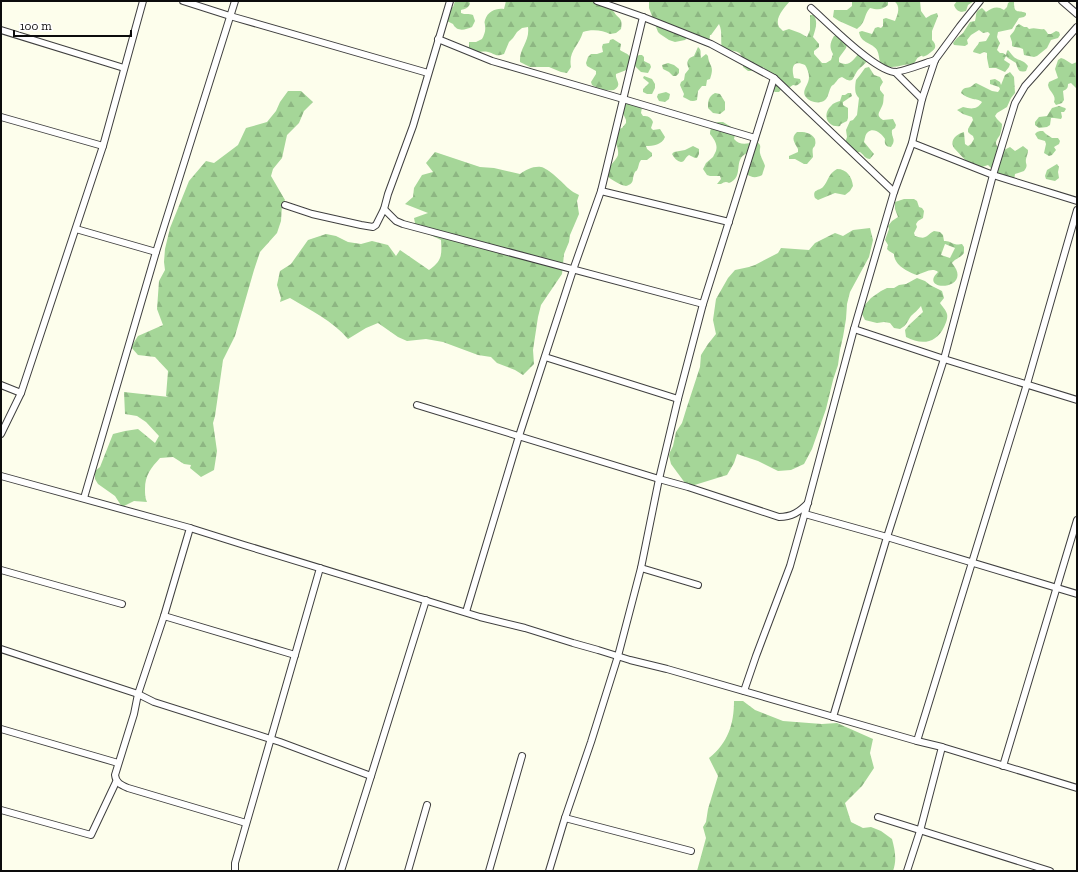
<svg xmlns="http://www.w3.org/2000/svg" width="1078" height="872" viewBox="0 0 1078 872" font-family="'Zilla Slab',serif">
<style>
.forest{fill:url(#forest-firs);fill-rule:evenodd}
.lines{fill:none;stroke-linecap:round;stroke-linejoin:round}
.minor-casing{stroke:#3f3f3f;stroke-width:8}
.minor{stroke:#fff;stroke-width:6}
</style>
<defs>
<pattern id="forest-firs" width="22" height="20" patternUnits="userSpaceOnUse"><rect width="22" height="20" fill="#a5d698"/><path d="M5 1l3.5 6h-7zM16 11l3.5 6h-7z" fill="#8db682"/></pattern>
</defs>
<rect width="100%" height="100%" fill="#fdfeec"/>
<!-- forest -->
<g class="forest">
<path d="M455,1H469L470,4C468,8 465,9 461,10V13C465,15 469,13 473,15L475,21L472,27C465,30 457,32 453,24L447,21L450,8L453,7Z"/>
<path d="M506,1H605C609,5 611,8 614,12C619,20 623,17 621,29L616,33L610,34C603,30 591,29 583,32C579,46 568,51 571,67L567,73L561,72L549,67H530L520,62C519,48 530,42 528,27L522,28L517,32L513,38L509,42L504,54C495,57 496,54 488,52C479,50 479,56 469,48V42H476L482,39C484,35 486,31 485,26C485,22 484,24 485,20C488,11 496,8 504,9Z"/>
<path d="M648,1H790C785,7 774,18 779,27C779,27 783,31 783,31L789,29L800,33L807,37L810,30V15H813C819,21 815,30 813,37L819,44V47L814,51V54L822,63H826L831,60L833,54C829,47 830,43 834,36L837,35C851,46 848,45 839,58V62C849,68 854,59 859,53L867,61C865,64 861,67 858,70C852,78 854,85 842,77C838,78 838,80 835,83C833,86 833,84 831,87C828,93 828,101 821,102C817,103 814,102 811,101C797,93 809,87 809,77C809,73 807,68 805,65C793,60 791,67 794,78L800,79L801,82C798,85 797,86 793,85L790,87L784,86L779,92H775L770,89L772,79L763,67L754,69L751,71H748L743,67C744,49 736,52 722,49C720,40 723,32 719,24L711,35H710L709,44L706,46L699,43L695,38L689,36L685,40L675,42L669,40L660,34L658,32L649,8V2Z"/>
<path d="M852,1H888V5C882,10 878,10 870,8C863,16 867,21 857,29L839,21L833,17L834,10H847L852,6Z"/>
<path d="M894,1H920L921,11L926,18L931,15L937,13L938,16L932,31V40C937,45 936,49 931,52C930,53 926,56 925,56C920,58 925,54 919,57C916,58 916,62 913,64C910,65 907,64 904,65C894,67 889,69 880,63C879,58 879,54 877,50C872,42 861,44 859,32L862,31L872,34L875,28L878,27L881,28L883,26V19L886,18L895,21C898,14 901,6 894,1Z"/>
<path d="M957,1H974L968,5L966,11C960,13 956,11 954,5Z"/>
<path d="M1011,1L1014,2C1014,15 1018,9 1026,13V15L1024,17L1019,18L1012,29L998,32L997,37C1001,47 1001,39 997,50L1000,53H1003L1006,55L1007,51L1008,50C1010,52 1011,54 1013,56C1017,61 1023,59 1028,66L1026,71C1018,73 1018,69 1016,63L1008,58L1006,56L1004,60L1010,64L1009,67L1005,72L996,68H989L987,58V53L984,52L980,54L973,52C974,48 978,46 979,42L986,41L990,34L988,32L983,33L979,30L971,35L967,40L968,44L965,46L954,45L953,43L957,38L963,33L970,22L975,21C977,14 974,12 982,8L986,12C992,8 997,5 1004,10L1007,7L1008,3Z"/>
<path d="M1019,24L1024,27H1027L1029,29C1036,27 1038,30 1044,29L1046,31L1048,34H1051L1056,31L1059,32L1060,35L1058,38L1051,40L1047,48L1037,56L1034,57L1024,55L1023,49C1019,47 1016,48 1012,46V42L1010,36C1011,34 1013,33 1014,31C1016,28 1015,26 1019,24Z"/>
<path d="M613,39L621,44L620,50C624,53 628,53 630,57L629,69L616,74C615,81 623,84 614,90C606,91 599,89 592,85L591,82L596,74V71L587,66L586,63L588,57L591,54H597L603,52L602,47L603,44L609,43L610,40Z"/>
<path d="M698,47C702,50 700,53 701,58L706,54L708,56C709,67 715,65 710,79L707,80L706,86H702L698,91L697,100C691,103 688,99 683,97L684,94L680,85L681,82L684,80L685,74L689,69C686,63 687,58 694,56Z"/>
<polygon points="639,55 642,55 644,57 644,61 650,64 651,67 648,73 641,72 635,66 634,63 636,57"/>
<path d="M1061,58L1064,59L1072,64L1077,62V89L1071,83L1068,84C1068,88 1067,89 1063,91L1064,100L1062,103L1056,105L1054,102C1057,95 1049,92 1048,85L1049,82L1058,78L1055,69L1058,60Z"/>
<polygon points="668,63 674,65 679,69 679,73 676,76 673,76 669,72 663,69 662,65"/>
<path d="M869,67L874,75L880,77L883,82L880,87V90L884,95C883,99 884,103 882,106C880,112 875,115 883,120L893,119L896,125L895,128L892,130C891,138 897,139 891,147C886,147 884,144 885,139C882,134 874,127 868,132C865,134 865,139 864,142L874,154L870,159C865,159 864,155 860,152L854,153L845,143L847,137L846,130L850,121L853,120L857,115L859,98C854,94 855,86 856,80L860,75L865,68Z"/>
<path d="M1010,72L1014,77L1015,93L1011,98L1007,107L997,113L995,116L997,119L1002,124C1002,128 1001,131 1000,135C996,141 993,144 1001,149L1004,150L1010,147L1015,151L1023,146L1028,150C1028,153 1027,155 1026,159C1025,165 1029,164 1024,171L1015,174L1014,180L1004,181L988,165L979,168L968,163L954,148C949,140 957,134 964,132L965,144L968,146L971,144L974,139L973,136L970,134L968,132V129L973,120L972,117L963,114L957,110L963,107C971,109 977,110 982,102C978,99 977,100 973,99C969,98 964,96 961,93C963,86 967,89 972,86C973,85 974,84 976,83L992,91L998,92L1000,89L999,87L990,84V80L995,79L1000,82L1001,85L1005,75Z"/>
<polygon points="644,76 652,79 655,84 655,88 652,94 647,94 643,92 643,89 649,83 648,82 643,78"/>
<path d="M288,91H301L313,102L304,111L299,123L287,135L282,158L273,169L271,176L285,200L282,205L281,221L277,233L260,252L254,270L235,336L223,360L215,416L213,423L217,451L214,470L201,477L190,468L191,465L184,464L173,457L160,458C151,468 145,475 145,489C145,494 145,498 147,502L134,501L122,507L115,496L98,484L95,479V471L100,467L113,434L125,431L138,429L155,443L159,436L146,422L137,416L125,414L124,392L169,397L166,396L168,371L155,357L138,355L131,347L138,336L163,325L157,309L159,281L165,270L164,262L165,249L170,228L189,181L206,161L214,163L238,145L246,128L267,122L276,111L280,102Z"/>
<polygon points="666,92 670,94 669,99 665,102 659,101 657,97 658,94"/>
<path d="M715,93L720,94L725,102V110L720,114L713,113L708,108C708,101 708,97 715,93Z"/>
<path d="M848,93H851L852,96L843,102V105L848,108V118L847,121L841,124L840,126C827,128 822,114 831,106C833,103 837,102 840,101L842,95H845Z"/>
<path d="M625,102L642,107L641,113L643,116C648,116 651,117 653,122L651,128L653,130L660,129L665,137C662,145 653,146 646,146L647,149L652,153V156L647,160H641C638,164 639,167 637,170C637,171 635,171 635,172C631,179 636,183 626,186C620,185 616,182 611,179C600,172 616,162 618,155C619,150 616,143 614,139L619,129L622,128L626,123V120L622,111Z"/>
<polygon points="1059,106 1065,108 1066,109 1064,112 1061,112 1062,117 1061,119 1054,118 1051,118 1050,125 1047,127 1039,128 1035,125 1035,122 1039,117 1047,116 1052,108"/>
<path d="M718,122H723L736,130L734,139C740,146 748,144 756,141C763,146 759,147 760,153C761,158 764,162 765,166L762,175C757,178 751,178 747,174L749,154L747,153C732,160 745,177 729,183C726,181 724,182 721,184H717L721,179L720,176H710L707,175L703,169L706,163L713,157L716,151C718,144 714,139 710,134C710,128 713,124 718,122Z"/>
<polygon points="1040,131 1043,131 1046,134 1052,138 1058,138 1060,141 1059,144 1054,147 1056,150 1052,155 1049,156 1044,153 1046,144 1045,141 1038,139 1035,134 1037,132"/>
<path d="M797,132C804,132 811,132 815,139C815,140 816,143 815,145C815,146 814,147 813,148C812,150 813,154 813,157L807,164H804L795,159H789V156L798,152V149C795,143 790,138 797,132Z"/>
<path d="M693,146L699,149V154L697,158H695L689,155C685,157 685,162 681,162C677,161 674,158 672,154L674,152L685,150Z"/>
<path d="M435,152L480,167L494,168L520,174C526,170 533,166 541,167C548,168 563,183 568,188C571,191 575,193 579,195L577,201L579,214L570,235L569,242L564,254L562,274L541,305L538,317L533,350L534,364L523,375L515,370L497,363L491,357L478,355L443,342L426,339L407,341L398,337L378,323L366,328L348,339C333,321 310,310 290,298L280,302L281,298L277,285L280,271L291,264L308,240L326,234L336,236L348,242L361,244L372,241L388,245L396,256L400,250L429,270C442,261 442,255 441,240L416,228L414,218L428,213L405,204L413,197L414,188L422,175L433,172L426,163Z"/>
<polygon points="1057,164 1059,167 1058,172 1059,178 1055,181 1046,179 1045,176 1047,170"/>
<path d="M837,169C847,169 852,177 853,186L850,191L845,195L835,193L818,200L815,198C812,189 819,191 823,187C829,180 828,174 837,169Z"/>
<path d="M904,199H914L917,201L919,207L922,208L924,211L923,218L918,221L916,224L917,227L914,233L915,236C927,240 925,236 934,231L940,232L943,235L944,241C950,240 953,246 962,244L964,247V253C960,258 955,259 952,263C973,288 927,292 934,277C935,275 937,273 938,272C932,267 924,273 917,275C908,272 894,265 894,254L889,251L887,249L888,245L885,240L889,229L888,226L892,221L898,217L895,209V202ZM945,244L955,248L950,258L941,255Z"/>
<polygon points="870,228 873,240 869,257 850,292 847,304 846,319 843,337 840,350 838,365 833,380 826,409 812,449 804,464 791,470 778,471 758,461 737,454 734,463 727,475 688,487 671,464 669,456 670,452 673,446 676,432 682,423 686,410 700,367 701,355 708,344 716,334 713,320 716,299 728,278 735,270 749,267 755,265 778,253 781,248 809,250 815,243 835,233 843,236 853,230"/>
<path d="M917,278L925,281L930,285L942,291L944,298L940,303C942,306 946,310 947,314C948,318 946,323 944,327C936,344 921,345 906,337L905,330L909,325L923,312L921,306C918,310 914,313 911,316C907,322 907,325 900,329L894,328L890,323L884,322L877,323L865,320L862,314V308L871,298L881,291L887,288H894L899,285L906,284Z"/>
<path d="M734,701H743L755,710L783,721L822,724L837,723L873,739L870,753L874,768L862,786L845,803L851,822L863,828L871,827L881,831L892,839C895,850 897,860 893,871H697L706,838L703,827L706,822L708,809L718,776L709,758C728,743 734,724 734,701Z"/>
</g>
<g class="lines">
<defs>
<g id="minor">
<polyline points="183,1 230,16 428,73"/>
<polyline points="597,1 643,17 711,44 774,78 894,192"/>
<polyline points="1062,1 1077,14"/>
<path d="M811,8C828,23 873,69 894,72C899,73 928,62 935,60"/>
<polyline points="1,30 124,68"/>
<polyline points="438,39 492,61 623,99 755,138"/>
<polyline points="895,72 922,99"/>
<polyline points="1,117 103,146"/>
<polyline points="912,143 993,175 1077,201"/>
<polyline points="601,191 729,222"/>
<polyline points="285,205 312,214 361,225 373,227 376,225 384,209 388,194 413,126 450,1"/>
<polyline points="384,209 396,221 403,224 703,304"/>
<polyline points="76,229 156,252"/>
<polyline points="854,329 944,359 1077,400"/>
<polyline points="545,357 678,399"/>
<polyline points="1,385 21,393"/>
<path d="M417,405L659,479L688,487L779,517C792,517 799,512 808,503"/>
<polyline points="1,434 21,393 103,146 143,1"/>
<polyline points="1,476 190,528 244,545 480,617 525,628 573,643 598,650 630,660 667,669 917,741 942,747 1077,788"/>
<polyline points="84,498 156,252 235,1"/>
<polyline points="805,514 887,537 1077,594"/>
<path d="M190,528L164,616L138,694L134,714L115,775C116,783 121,785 128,788L246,823"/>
<polyline points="641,568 698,585"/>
<polyline points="1,570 122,604"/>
<polyline points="466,612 519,436 573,270 601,191 643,17"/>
<polyline points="164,616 295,655"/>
<polyline points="1,649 138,694 154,702 280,742 371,776"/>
<polyline points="744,691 756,656 790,566 808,502 854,329 894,192 912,143 922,99 935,60 960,26 980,1"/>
<polyline points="833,717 887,537 944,359 993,175 1015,103 1025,86 1034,76 1077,27"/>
<polyline points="1,729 118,763"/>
<polyline points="917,741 1027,384 1077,210"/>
<polyline points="1003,766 1077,520"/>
<polyline points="1,810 91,835 116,782"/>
<polyline points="878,817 1050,871"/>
<polyline points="565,818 691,851"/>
<polyline points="235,871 235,863 320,568"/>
<polyline points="341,871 371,776 426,600"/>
<polyline points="408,871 427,805"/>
<polyline points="489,871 522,756"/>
<polyline points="549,871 565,818 591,742 618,656 641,568 659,479 678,399 703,304 774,78"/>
<polyline points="907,871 920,831 942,747"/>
</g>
</defs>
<!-- minor casing -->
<use href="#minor" class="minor-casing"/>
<!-- minor -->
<use href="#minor" class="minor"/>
</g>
<!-- border -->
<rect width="1078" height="872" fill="none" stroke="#0c0c0c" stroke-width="4"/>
<!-- scale -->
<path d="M14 30v6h117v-6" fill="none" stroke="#0c0c0c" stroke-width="2"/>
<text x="20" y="30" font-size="12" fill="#0c0c0c" stroke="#ffffff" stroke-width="3" paint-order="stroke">100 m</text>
</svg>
